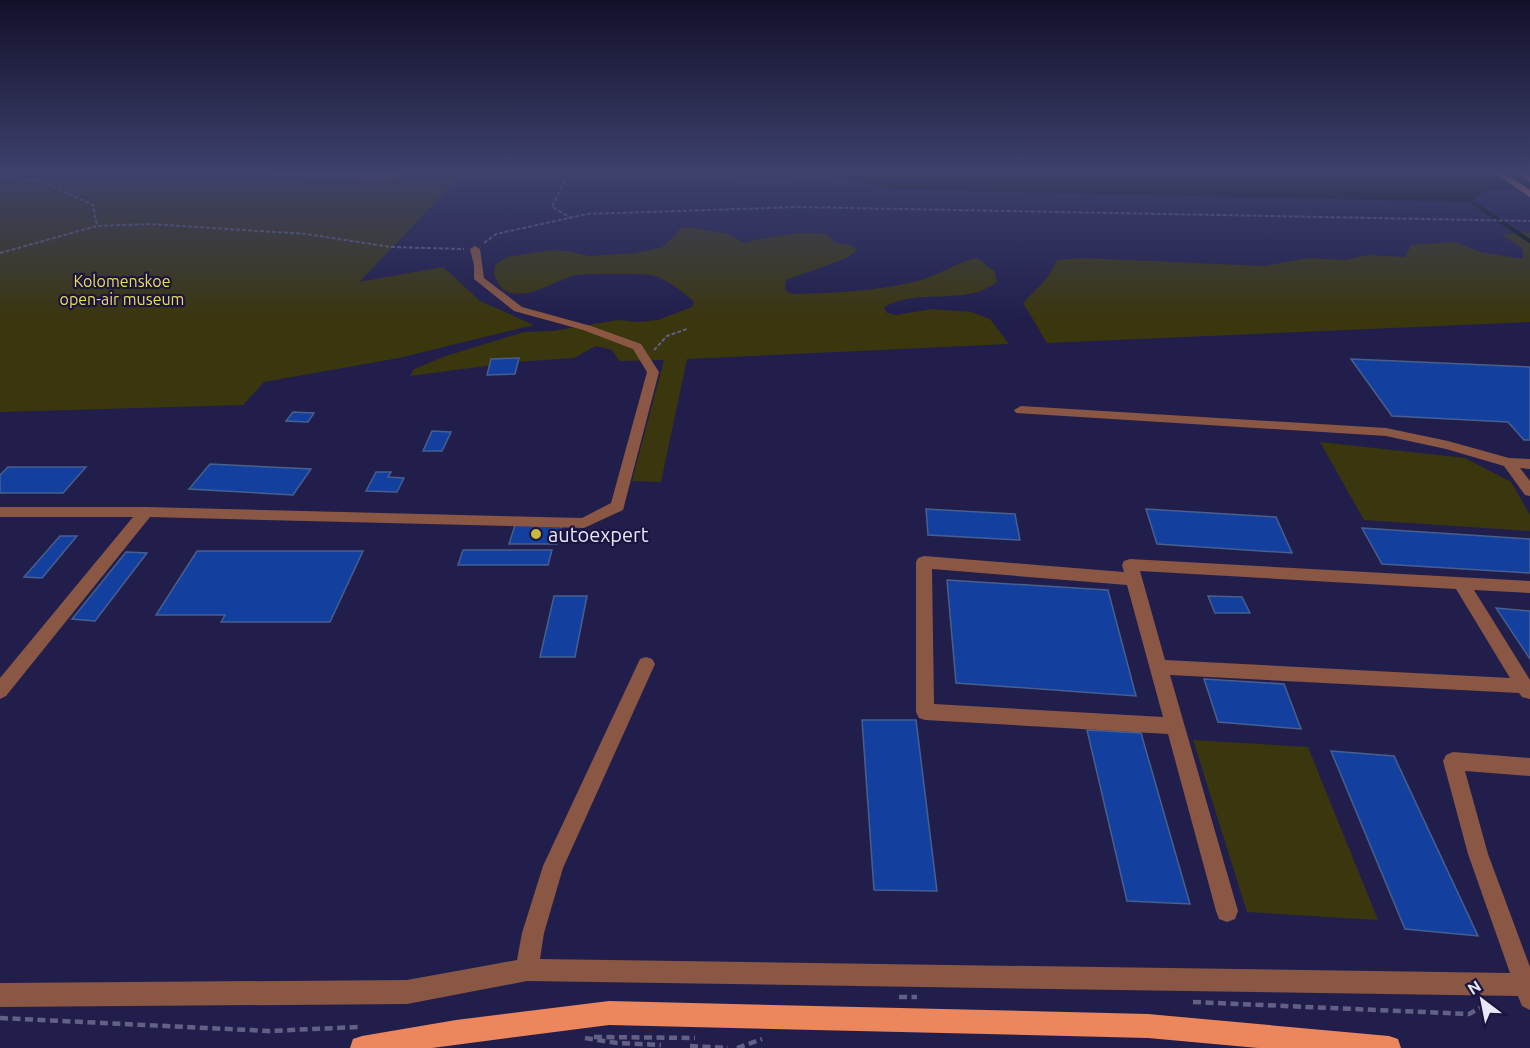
<svg xmlns="http://www.w3.org/2000/svg" width="1530" height="1048" viewBox="0 0 1530 1048" font-family="Ubuntu,sans-serif">
<style>
.green{fill:#3a360e}
.water{fill:#01130a}
.lines{fill:none;stroke-linecap:round;stroke-linejoin:round}
.stream{stroke:#01130a;stroke-width:4}
.building{fill:#13409f;stroke:#475f8e;stroke-width:1.5}
.path-far1{stroke:#626185;stroke-width:2;stroke-dasharray:4 2;stroke-linecap:butt}
.path{stroke:#626185;stroke-width:4.5;stroke-dasharray:8 4.5;stroke-linecap:butt}
.minor{fill:#895743;fill-rule:evenodd}
.major{fill:#ec865c;fill-rule:evenodd}
.poi-dot{fill:#c9ba3a;stroke:#191440;stroke-width:2}
.labels{text-anchor:middle;dominant-baseline:central;stroke-width:4.5;stroke-linejoin:round;paint-order:stroke}
.far-park-label{font-size:16px;fill:#eddd55;stroke:#191440}
.poi-label{font-size:20px;fill:#e6e8fa;stroke:#191440;text-anchor:start}
</style>
<rect width="100%" height="100%" fill="#211e4c"/>
<!-- green -->
<g class="green">
<polygon points="0,172 465,172 359,282 443,267 480,301 534,325 399,358 264,382 243,405 0,412"/>
<path d="M690,227L728,234L745,243C771,235 799,231 827,234L835,243L851,245L857,250L847,258L786,280L785,290L792,294C836,293 879,291 921,280C941,274 957,262 977,258L994,271L997,282C964,307 919,287 884,307L887,313L896,315L932,309L971,312L990,319L1009,344L687,359L661,482L632,481L664,360L619,361L612,350L596,346L574,358L516,362L410,376L414,369L446,356L524,332L553,331L618,320L637,322L658,320L692,307L694,302C684,292 669,281 655,276C646,273 581,273 572,276C549,283 525,303 502,289L494,275L495,265L507,257L551,250L567,251L589,256L636,253L663,247L681,228Z"/>
<polygon points="1523,232 1530,233 1530,322 1047,343 1023,303 1047,278 1057,260 1082,258 1264,266 1308,258 1345,260 1368,255 1405,257 1411,245 1456,242 1480,252 1523,259 1523,249 1502,235"/>
<polygon points="1320,442 1465,458 1511,482 1530,515 1530,531 1364,520"/>
<polygon points="1193,740 1308,747 1378,920 1247,912"/>
</g>
<!-- water -->
<path class="water" d="M704,172H1530V188L1481,191L1482,194L1468,202L885,189C872,184 858,179 844,178C798,173 749,184 704,172Z"/>
<g class="lines">
<!-- stream -->
<polyline class="stream" points="1466,198 1530,241"/>
</g>
<!-- building -->
<g class="building">
<polygon points="519,358 515,374 487,375 491,359"/>
<polygon points="1351,359 1530,367 1530,440 1524,440 1508,422 1392,416"/>
<polygon points="293,412 314,413 308,422 286,421"/>
<polygon points="432,431 451,432 442,451 423,451"/>
<polygon points="210,464 311,469 293,495 189,489"/>
<polygon points="8,467 86,467 63,493 0,493 0,475"/>
<polygon points="376,472 391,472 388,477 404,478 397,492 366,491"/>
<polygon points="926,509 1015,514 1020,540 928,535"/>
<polygon points="1146,509 1276,517 1292,553 1157,544"/>
<polygon points="515,525 562,525 557,544 509,544"/>
<polygon points="1362,528 1530,539 1530,573 1382,564"/>
<polygon points="60,536 77,536 42,578 24,577"/>
<polygon points="463,550 552,550 548,565 458,565"/>
<polygon points="197,551 363,551 330,622 221,622 225,615 156,615"/>
<polygon points="126,552 147,553 95,621 72,619"/>
<polygon points="947,580 1108,590 1136,696 956,683"/>
<polygon points="554,596 587,596 575,657 540,657"/>
<polygon points="1208,596 1242,597 1250,613 1215,613"/>
<polygon points="1496,608 1530,611 1530,659"/>
<polygon points="1204,679 1284,684 1301,729 1218,722"/>
<polygon points="862,720 916,720 937,891 874,890"/>
<polygon points="1087,730 1141,733 1190,904 1127,901"/>
<polygon points="1331,751 1394,756 1478,936 1405,929"/>
</g>
<g class="lines">
<!-- path-far1 -->
<g class="path-far1">
<polyline points="519,172 565,180 552,207 571,218"/>
<polyline points="471,173 480,172"/>
<polyline points="0,177 41,181 93,205 97,226"/>
<polyline points="484,243 496,234 587,214 799,207 1530,221"/>
<polyline points="0,253 97,226 150,224 306,234 391,247 464,249"/>
<polyline points="654,350 667,336 687,329"/>
</g>
<!-- path -->
<g class="path">
<polyline points="899,997 917,997"/>
<polyline points="1193,1002 1469,1014 1485,1005 1484,1003"/>
<polyline points="0,1018 269,1031 358,1027"/>
<polyline points="594,1037 695,1038"/>
<polyline points="585,1038 617,1043 661,1045"/>
<polyline points="690,1046 728,1048"/>
<polyline points="737,1048 762,1039"/>
</g>
<!-- minor -->
<g class="minor">
<polygon points="242,172 401,172 403,174 395,179 246,175"/>
<polygon points="475,246 480,249 484,278 522,307 591,326 641,344 659,372 623,510 584,528 150,517 6,696 0,699 0,678 133,517 0,517 0,507 146,507 582,518 611,503 647,372 633,349 583,330 514,311 474,279 474,265 470,249"/>
<polygon points="1021,406 1386,428 1448,441 1509,458 1530,459 1530,469 1520,468 1530,481 1530,496 1525,495 1504,466 1446,449 1386,436 1016,413 1014,410"/>
<path d="M924,556L1124,572L1122,565L1124,561L1130,559L1530,581V593L1474,590L1530,680V699L1522,697L1519,693L1170,675L1238,911L1235,919L1227,922L1219,919L1216,911L1168,734L925,720L919,718L916,712V562L918,558ZM932,569L1127,585L1163,717L934,704ZM1140,571L1456,589L1510,678L1165,660Z"/>
<polygon points="646,657 652,659 655,664 563,868 544,933 540,959 1510,973 1468,854 1443,761 1446,755 1453,752 1530,758 1530,776 1465,771 1488,854 1530,967 1530,1010 1522,1006 1518,996 527,981 407,1004 0,1007 0,983 407,980 517,960 522,933 543,866 640,659"/>
</g>
<!-- major -->
<g class="major">
<polygon points="1493,172 1503,172 1530,190 1530,197"/>
<polygon points="1515,172 1525,172 1530,175 1530,182"/>
<polygon points="609,1001 1148,1014 1389,1036 1398,1039 1401,1048 1258,1048 1148,1038 609,1025 432,1048 350,1048 353,1039 362,1036 456,1020"/>
</g>
</g>
<!-- sky -->
<linearGradient id="sky" x2="0" y2="1"><stop stop-color="#12102a"/><stop offset="0.54" stop-color="#3d416c"/><stop offset="1" stop-color="#3d416c" stop-opacity="0"/></linearGradient>
<rect width="1530" height="319" fill="url(#sky)"/>
<!-- markers -->
<circle class="poi-dot" cx="536" cy="534" r="6"/>
<g class="labels">
<!-- far-park labels -->
<g class="far-park-label">
<text x="122" y="281">Kolomenskoe<tspan x="122" dy="18">open-air museum</tspan></text>
</g>
<!-- poi labels -->
<g class="poi-label">
<text x="548" y="534">autoexpert</text>
</g>
</g>
<!-- north arrow -->
<g transform="translate(1482 1000) rotate(328)" stroke="#191440" stroke-width="4.5" paint-order="stroke">
<path d="M0-4.5L10 22L0 15L-10 22Z" fill="#e6e8fa"/>
<text y="-9" font-size="16" font-weight="bold" text-anchor="middle" fill="#e6e8fa">N</text>
</g>
</svg>
